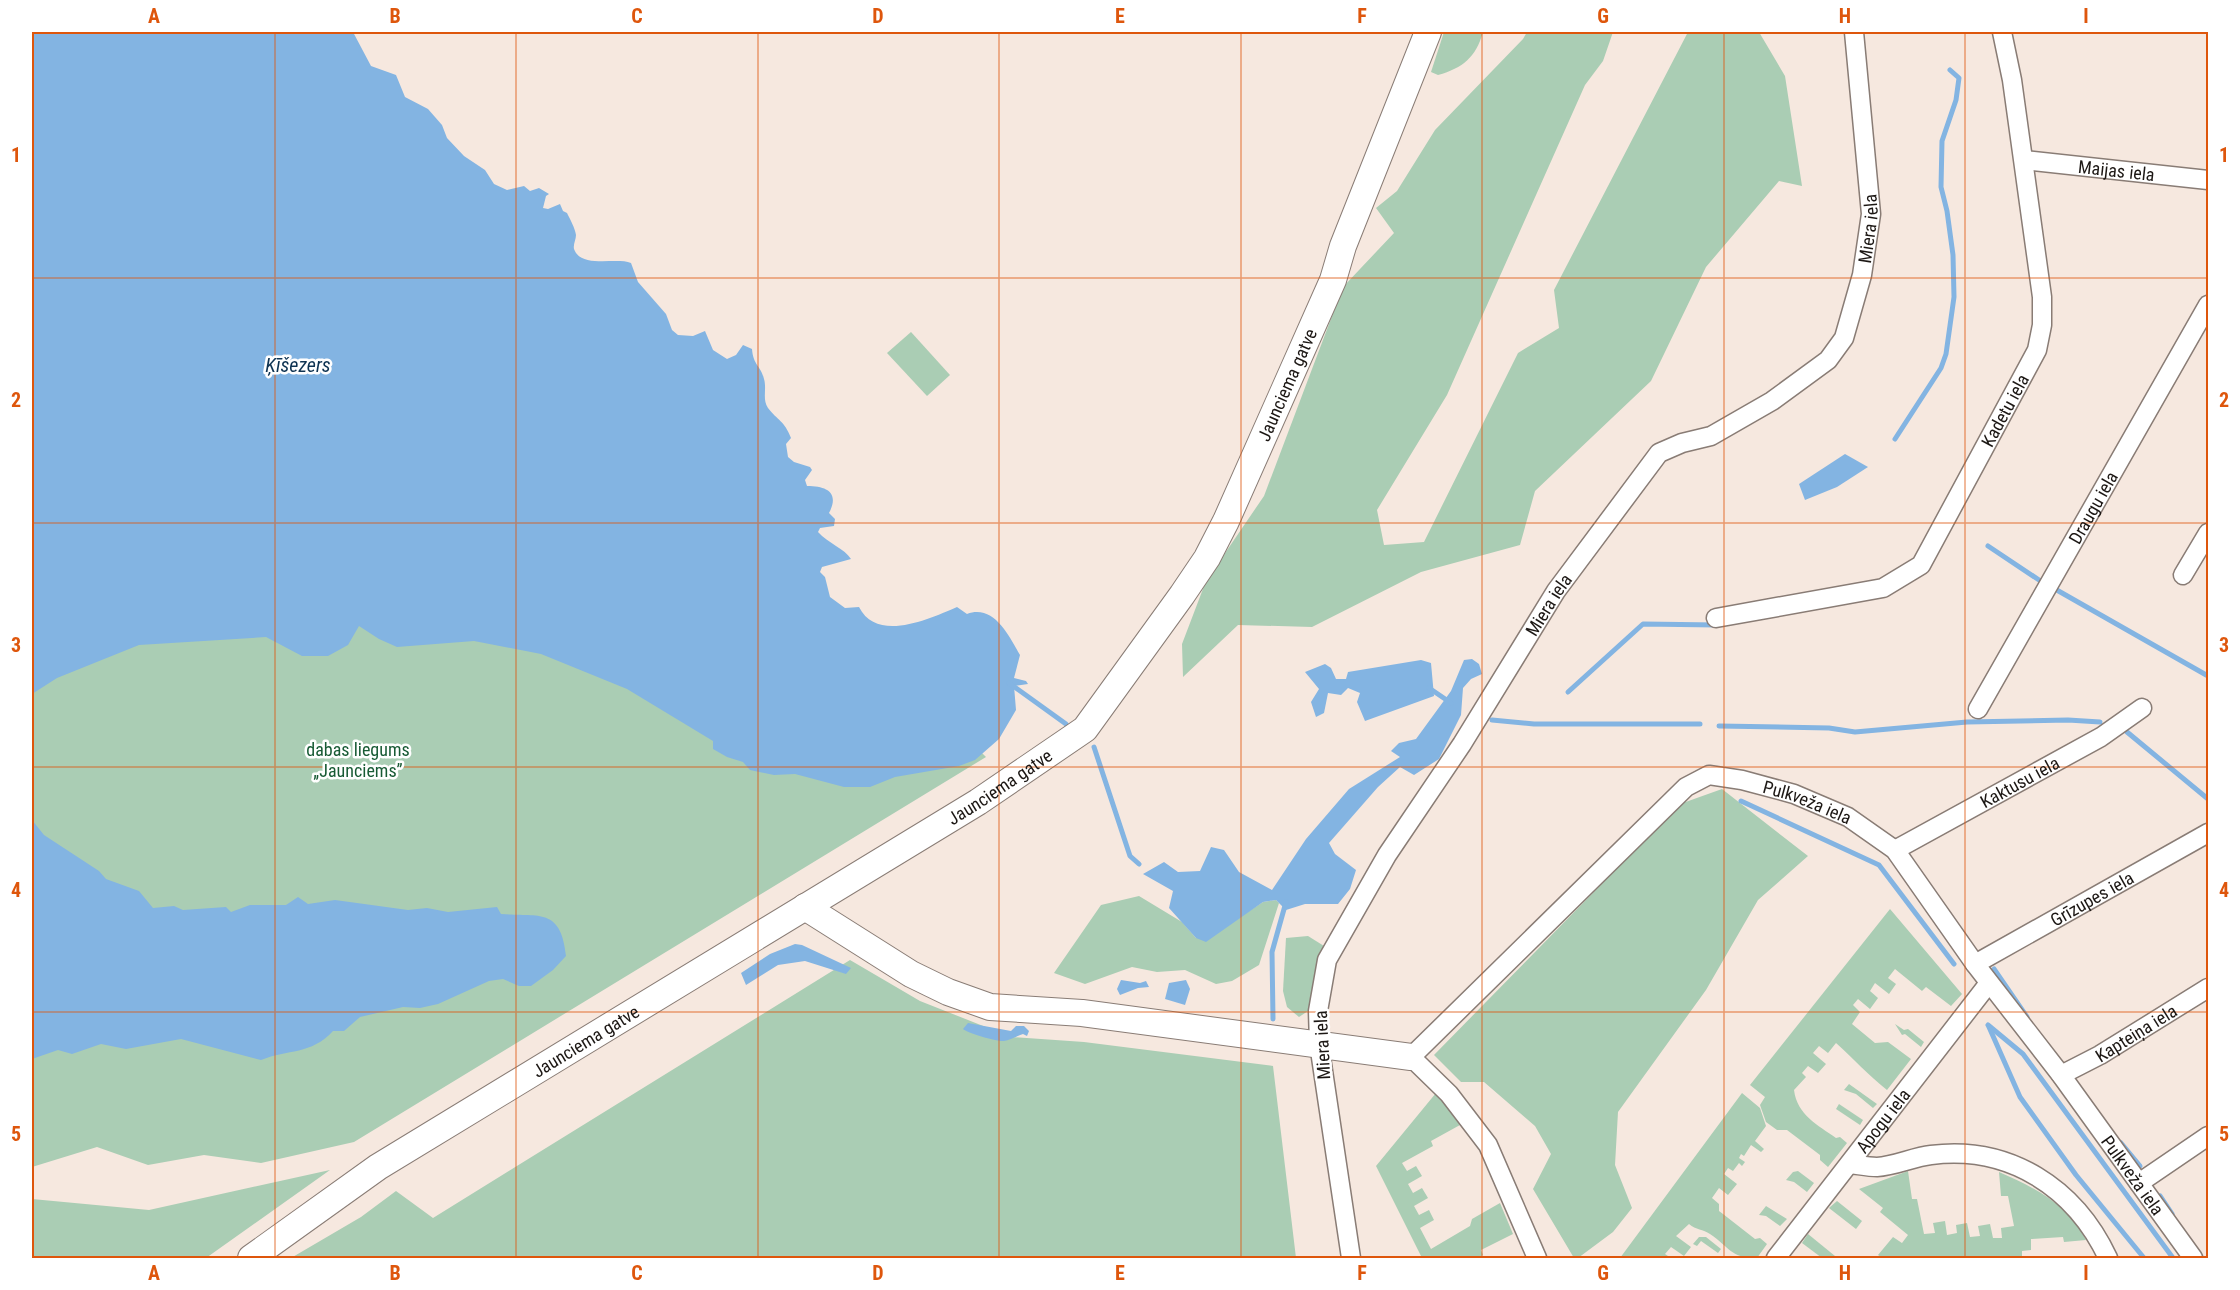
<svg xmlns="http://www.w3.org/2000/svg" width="2240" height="1290" viewBox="0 0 2240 1290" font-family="'Roboto Condensed',sans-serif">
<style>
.green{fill:#aacdb4}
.water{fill:#83b4e2}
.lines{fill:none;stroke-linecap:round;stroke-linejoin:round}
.stream{stroke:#83b4e2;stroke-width:5}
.street-casing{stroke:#897c75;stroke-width:21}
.secondary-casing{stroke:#897c75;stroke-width:28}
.street{stroke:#fff;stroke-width:18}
.secondary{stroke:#fff;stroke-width:26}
.grid{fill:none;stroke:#de560c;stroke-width:1.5;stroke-opacity:0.55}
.labels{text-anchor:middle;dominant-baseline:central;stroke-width:5;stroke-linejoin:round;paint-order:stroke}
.street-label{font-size:18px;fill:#1c1714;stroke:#fff}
.park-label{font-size:18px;fill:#175a34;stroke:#fff}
.water-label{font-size:20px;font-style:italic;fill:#0e3352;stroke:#fff}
.neatline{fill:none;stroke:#de560c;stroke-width:2}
.grid-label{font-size:20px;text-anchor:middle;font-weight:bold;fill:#de560c}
</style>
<rect width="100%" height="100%" fill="#f6e8df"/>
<!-- green -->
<g class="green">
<path d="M1444,32H1483C1476,57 1463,68 1438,75L1431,72Z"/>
<polygon points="1527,32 1613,32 1603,61 1585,85 1447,395 1377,510 1384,545 1424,542 1518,353 1559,328 1554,290 1688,32 1759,32 1785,76 1802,186 1779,181 1706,267 1651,381 1535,491 1520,545 1421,572 1312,627 1238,625 1183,677 1182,644 1206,581 1264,496 1343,287 1394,233 1376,208 1397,191 1435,130 1523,39"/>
<polygon points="911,332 950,375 927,396 887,353"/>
<polygon points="32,477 935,706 986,757 354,1142 261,1163 204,1155 148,1165 97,1147 32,1167"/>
<polygon points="1722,789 1808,856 1758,900 1706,990 1618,1112 1615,1165 1632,1208 1613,1232 1578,1258 1574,1258 1533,1189 1551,1154 1535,1126 1484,1082 1461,1082 1434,1055 1680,804"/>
<polygon points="1139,896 1182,922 1196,938 1237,919 1263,902 1276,900 1279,903 1259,965 1232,981 1216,984 1185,970 1157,972 1132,967 1085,984 1054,973 1101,905"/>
<path d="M1890,909L1962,994L1951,1006L1926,987L1922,991L1895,969L1888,978L1896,984L1889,994L1875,983L1870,991L1878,998L1870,1009L1858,999L1853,1005L1860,1012L1852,1024L1875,1043L1888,1042L1911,1059L1887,1090C1868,1075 1854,1059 1836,1043L1828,1053L1819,1046L1813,1053L1826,1064L1818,1073L1808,1066L1802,1073L1806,1077L1794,1090C1797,1115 1818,1125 1836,1138L1840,1137L1847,1143L1828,1167L1820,1160V1155L1787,1130H1777L1766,1122L1760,1105L1765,1097L1750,1085Z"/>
<polygon points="1308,936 1324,946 1308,1011 1299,1017 1287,1007 1283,991 1286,938"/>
<polygon points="850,960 920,1001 1011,1037 1084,1042 1273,1066 1296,1258 291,1258 361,1217 396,1191 433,1218"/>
<polygon points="1895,1024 1904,1030 1908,1029 1924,1042 1921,1047 1905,1034 1902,1035"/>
<polygon points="1849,1084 1877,1104 1873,1108 1856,1094 1844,1090"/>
<polygon points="1436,1093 1460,1125 1431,1141 1433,1146 1402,1163 1407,1171 1416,1166 1422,1176 1408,1184 1413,1193 1422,1188 1428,1198 1414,1206 1419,1215 1429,1210 1434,1220 1420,1228 1431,1249 1470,1226 1472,1219 1500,1203 1513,1234 1481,1250 1483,1255 1477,1258 1422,1258 1376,1166"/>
<path d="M1742,1093L1760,1108L1766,1126L1755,1141L1764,1149L1761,1152L1751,1145L1744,1156L1741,1154L1739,1158L1745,1162L1742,1166L1739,1163L1733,1171L1728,1168L1724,1174L1737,1184L1728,1195L1719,1188L1712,1198L1719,1204V1211L1723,1214L1755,1239L1760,1238L1767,1244L1757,1258C1732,1259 1729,1247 1710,1234C1703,1229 1696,1230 1689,1224L1676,1236L1691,1247L1684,1256L1671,1247L1665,1254L1671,1258H1620Z"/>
<polygon points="1839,1104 1863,1120 1860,1125 1836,1109"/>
<polygon points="330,1170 206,1258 32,1258 32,1199 149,1210"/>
<polygon points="1798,1171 1814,1183 1807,1192 1794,1182 1786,1180 1793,1172"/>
<path d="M1908,1171L1912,1199H1917L1924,1234L1935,1233L1933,1223L1945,1221L1947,1235L1957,1233L1956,1225L1967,1223L1970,1237L1980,1236L1978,1226L1990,1224L1993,1238H2002L2001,1228L2014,1226L2008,1196H2001L1999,1172C2034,1187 2069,1205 2086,1240L2064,1242L2063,1237L2031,1239V1250L2022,1251V1258H1882L1878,1255L1893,1237L1902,1243L1908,1235L1880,1212L1883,1208L1859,1189Z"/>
<polygon points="1837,1201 1862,1221 1856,1229 1829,1208"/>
<polygon points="1766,1206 1787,1219 1780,1226 1766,1216 1759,1215"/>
<polygon points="1808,1234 1835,1256 1833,1258 1822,1258 1802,1243"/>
<polygon points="1699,1237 1706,1237 1721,1249 1718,1253 1701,1241 1697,1246 1693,1244"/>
</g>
<!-- water -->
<g class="water">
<path d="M32,32H353L371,66L396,75L405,97L428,109L442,125L447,138L464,156L485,170L494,184L507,190L524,186L530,191L539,188L549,194L546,196L543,208L548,209L560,204L563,211L567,213C570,219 575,228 576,235C576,240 573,244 574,249C581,269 616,257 631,263L638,282L666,314L672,330L678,335L693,336L705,331L713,350L727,359L736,355L743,345L752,349C753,365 761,366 764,379C767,389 762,399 768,408C778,421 784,420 791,438L786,444L788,457L794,462L810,467L812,470L805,480L807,486C829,486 839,494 829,513L835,519L834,526L820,528L818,532C828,543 845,549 851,559L822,567L820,572L825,577L830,597L845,608L859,607C877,643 929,619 957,607L967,614C994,604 1009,636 1020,655L1014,678L1026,681L1028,684L1014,686L1016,710L999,739L975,760L959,766L895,777L870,787H844L795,774L774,775L750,770L743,762L727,757L713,749V741L627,689L541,654L474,641L397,647L379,639L359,626L348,645L328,656H302L266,637L139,645L57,678L32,694Z"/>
<polygon points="1845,454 1868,467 1837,487 1805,500 1799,484"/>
<polygon points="1472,659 1479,664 1482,674 1471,679 1463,688 1461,715 1439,759 1414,775 1400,767 1378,787 1329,843 1335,854 1356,870 1350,889 1338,904 1305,904 1286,910 1276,900 1263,902 1206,942 1196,938 1169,908 1173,891 1143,874 1164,862 1178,872 1200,871 1211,847 1224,850 1239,872 1272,890 1306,839 1349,789 1400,757 1391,751 1399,743 1416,739 1451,691 1464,660"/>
<polygon points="1421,660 1431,663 1434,696 1365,721 1357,702 1360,693 1348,688 1341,695 1328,693 1324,713 1316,717 1311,702 1319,689 1305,672 1325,664 1331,668 1336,679 1346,679 1348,672"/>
<path d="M32,820L44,835L99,871L106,879L139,891L153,908L174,906L183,910L226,907L231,912L250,905H286L298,897L308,904L335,900L408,910L427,908L448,912L497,907L501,914C539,917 561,907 566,956L553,970L531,986H519L503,979L489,981L438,1004L420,1008L403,1007L360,1017L344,1031H333C311,1055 288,1049 261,1060L181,1039L126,1049L101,1044L72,1054L58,1050L32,1059Z"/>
<polygon points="795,944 802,945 851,968 846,974 805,961 778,965 746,985 741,973 770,954"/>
<polygon points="1121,980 1140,983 1146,981 1149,987 1138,988 1120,995 1117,989"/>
<polygon points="1186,980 1190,989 1185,1005 1165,999 1169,983"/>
<path d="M968,1023L1011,1031L1016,1026H1024L1029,1031L1027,1036L1023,1034C1017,1036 1010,1040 1004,1041C998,1042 967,1033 963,1029Z"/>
</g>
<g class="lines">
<!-- stream -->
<g class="stream">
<polyline points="1895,439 1941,368 1946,354 1954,297 1953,255 1947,211 1941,187 1942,141 1956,100 1959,78 1950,70"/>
<polyline points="1988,546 2042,582"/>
<polyline points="2055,589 2208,676"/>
<polyline points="1009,683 1066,724"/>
<polyline points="1429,688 1451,703"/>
<polyline points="1568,692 1643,624 1717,625"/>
<polyline points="1492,720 1534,724 1700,724"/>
<polyline points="1719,726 1829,728 1855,732 1967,722 2068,720 2100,722"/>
<polyline points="2127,732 2208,799"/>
<polyline points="1094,747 1130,856 1139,864"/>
<polyline points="1741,801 1879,865 1954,964"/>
<polyline points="1994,969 2027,1017"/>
<polyline points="1273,1019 1272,952 1286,902"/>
<polyline points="1988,1025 2023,1054 2173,1258"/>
<polyline points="1989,1027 2020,1097 2076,1175 2144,1258"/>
<polyline points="2121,1143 2140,1166"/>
<polyline points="2160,1196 2172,1214"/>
</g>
<defs>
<g id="street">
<path id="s1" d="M2024,160L2208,180"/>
<polyline points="2183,575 2208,533"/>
<path id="s2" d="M1716,618L1883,588L1921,565L2037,350L2042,325V297L2012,80L2002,32"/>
<path id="s3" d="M1978,709L2208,305"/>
<path id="s4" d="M1895,850L2101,737L2142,708"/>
<path id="s5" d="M1975,964L2208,833"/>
<path id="s6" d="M2061,1075L2100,1055L2208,988"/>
<path d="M1850,1164C1859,1165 1868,1167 1877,1167C1895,1166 1913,1157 1931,1155C2010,1145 2075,1188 2108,1258"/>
<polyline points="2139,1183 2208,1136"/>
<path id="s7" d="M1351,1258L1319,1044L1318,1011L1327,960L1387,855L1462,744L1556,591L1659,453L1682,443L1711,436L1772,401L1828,360L1844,338L1862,275L1871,214L1854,32"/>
<path id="s8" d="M1537,1258L1488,1145L1449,1094L1411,1057L1686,787L1709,775L1742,780L1794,794L1848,817L1895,850L1975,964L2061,1075L2193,1258"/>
<path id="s9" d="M1776,1258L1989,983"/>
</g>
<g id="secondary">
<polyline points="805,907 911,974 948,992 990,1007 1082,1013 1411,1057"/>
<path id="s10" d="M251,1258L378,1167L978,802L1085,729L1182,595L1207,558L1226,521L1333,280L1343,246L1428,32"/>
</g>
</defs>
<!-- street casing -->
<use href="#street" class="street-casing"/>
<!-- secondary casing -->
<use href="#secondary" class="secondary-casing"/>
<!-- street -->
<use href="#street" class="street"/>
<!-- secondary -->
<use href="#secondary" class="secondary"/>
</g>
<!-- grid -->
<path class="grid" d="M275,32V1258M516,32V1258M758,32V1258M999,32V1258M1241,32V1258M1482,32V1258M1724,32V1258M1965,32V1258M32,278H2208M32,523H2208M32,767H2208M32,1012H2208"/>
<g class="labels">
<!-- street labels -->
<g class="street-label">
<text stroke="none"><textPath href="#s1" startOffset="93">Maijas iela</textPath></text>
<text stroke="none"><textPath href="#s7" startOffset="1242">Miera iela</textPath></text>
<text stroke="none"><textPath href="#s10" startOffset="1389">Jaunciema gatve</textPath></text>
<text stroke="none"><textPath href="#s2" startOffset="390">Kadetu iela</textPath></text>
<text stroke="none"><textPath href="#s3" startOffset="232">Draugu iela</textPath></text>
<text stroke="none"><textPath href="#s7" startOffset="720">Miera iela</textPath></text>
<text stroke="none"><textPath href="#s4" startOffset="142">Kaktusu iela</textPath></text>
<text stroke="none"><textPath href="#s10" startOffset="885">Jaunciema gatve</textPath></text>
<text stroke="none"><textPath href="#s8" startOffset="754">Pulkveža iela</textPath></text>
<text stroke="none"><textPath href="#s5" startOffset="134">Grīzupes iela</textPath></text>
<text stroke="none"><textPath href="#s6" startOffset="86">Kapteiņa iela</textPath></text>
<text stroke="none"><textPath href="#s10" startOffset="399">Jaunciema gatve</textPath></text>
<text transform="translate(1322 1045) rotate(-93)">Miera iela</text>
<text stroke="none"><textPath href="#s9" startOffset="174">Apogu iela</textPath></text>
<text stroke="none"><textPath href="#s8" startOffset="1258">Pulkveža iela</textPath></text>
</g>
<!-- park labels -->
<g class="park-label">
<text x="358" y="749">dabas liegums<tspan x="358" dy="21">„Jaunciems”</tspan></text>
</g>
<!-- water labels -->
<g class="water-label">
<text x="298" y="365">Ķīšezers</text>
</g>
</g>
<!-- border -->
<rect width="2240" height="1290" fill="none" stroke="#ffffff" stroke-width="66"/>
<rect x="33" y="33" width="2174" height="1224" class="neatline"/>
<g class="grid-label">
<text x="154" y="23">A</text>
<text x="395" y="23">B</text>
<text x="637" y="23">C</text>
<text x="878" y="23">D</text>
<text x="1120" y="23">E</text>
<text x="1362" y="23">F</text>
<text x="1603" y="23">G</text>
<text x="1845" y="23">H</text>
<text x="2086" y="23">I</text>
<text x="16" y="162">1</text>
<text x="2224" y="162">1</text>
<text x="16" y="407">2</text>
<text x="2224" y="407">2</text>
<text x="16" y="652">3</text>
<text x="2224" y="652">3</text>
<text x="16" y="897">4</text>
<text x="2224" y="897">4</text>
<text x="16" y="1141">5</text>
<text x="2224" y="1141">5</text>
<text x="154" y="1280">A</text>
<text x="395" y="1280">B</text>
<text x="637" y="1280">C</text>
<text x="878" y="1280">D</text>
<text x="1120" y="1280">E</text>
<text x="1362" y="1280">F</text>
<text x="1603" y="1280">G</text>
<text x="1845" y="1280">H</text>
<text x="2086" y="1280">I</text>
</g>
</svg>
